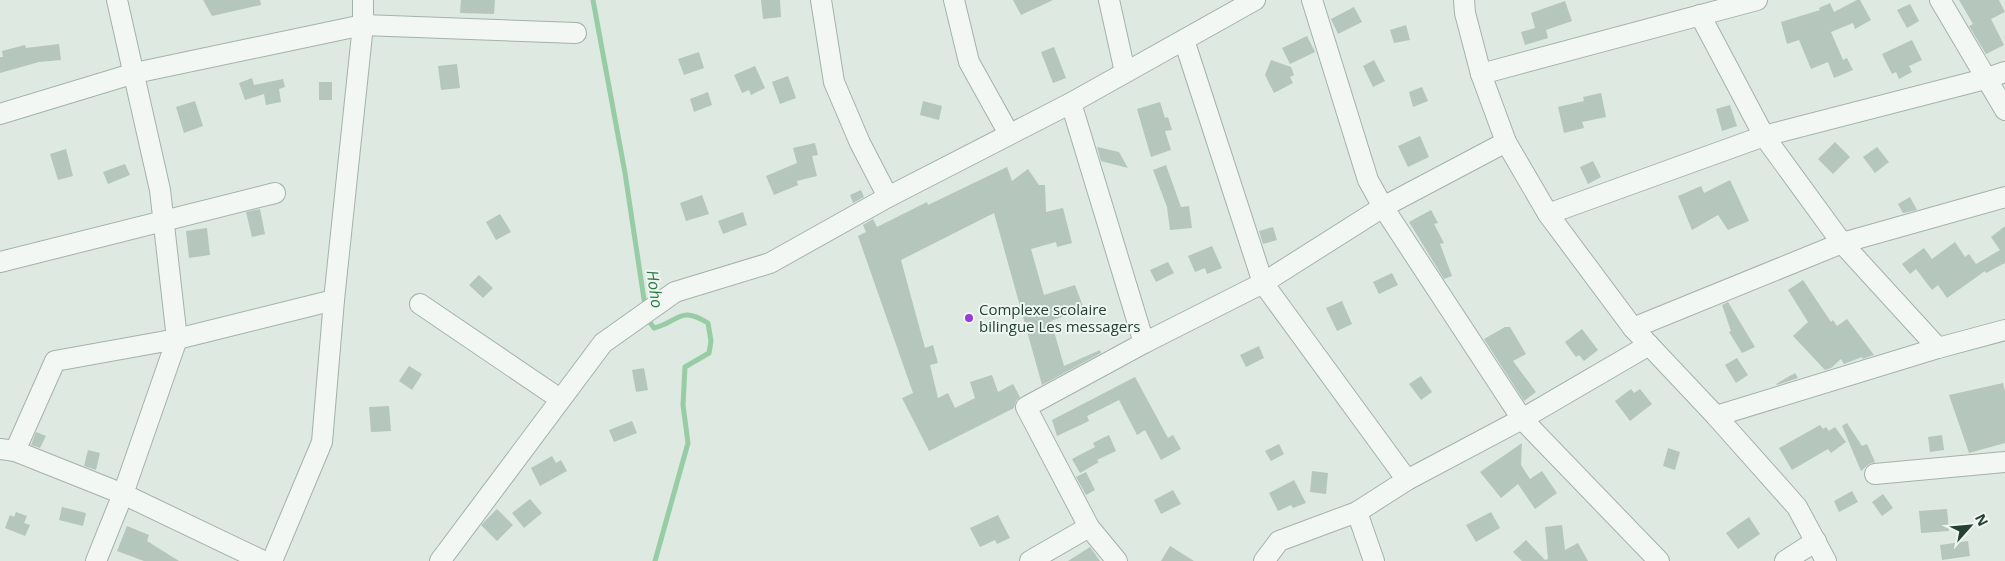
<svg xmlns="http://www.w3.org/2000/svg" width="2005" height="561" viewBox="0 0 2005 561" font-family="'Open Sans',sans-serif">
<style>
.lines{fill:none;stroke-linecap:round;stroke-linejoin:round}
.stream{stroke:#97cca5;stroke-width:5}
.building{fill:#b5c6bc}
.minor-casing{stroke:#a3b3a9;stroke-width:22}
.minor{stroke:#f2f7f4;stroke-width:20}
.poi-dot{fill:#9a3ad7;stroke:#eef6f1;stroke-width:2}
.labels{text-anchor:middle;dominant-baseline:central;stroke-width:4;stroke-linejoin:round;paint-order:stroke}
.poi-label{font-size:15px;fill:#264131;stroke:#eef6f1;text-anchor:start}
.water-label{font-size:16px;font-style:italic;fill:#2e7845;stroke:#eef6f1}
</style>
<rect width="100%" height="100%" fill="#dee9e2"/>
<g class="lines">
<!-- stream -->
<g class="stream">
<polyline points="593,0 625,173 645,306"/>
<path d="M646,317L654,328C679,322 679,305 708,323L711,341L709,353L685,367L683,405L688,443L655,561"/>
</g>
</g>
<!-- building -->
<g class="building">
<polygon points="203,0 260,0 261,5 212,16"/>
<polygon points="461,0 495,0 494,14 460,13"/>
<polygon points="761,0 780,0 781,17 763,19"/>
<polygon points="1013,0 1053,0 1021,15"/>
<polygon points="1857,0 1860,0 1871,20 1855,29 1853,23 1831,32 1843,60 1847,58 1853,70 1834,78 1828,62 1811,69 1799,40 1787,44 1781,22 1820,10 1819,8 1830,3 1834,12"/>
<polygon points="1959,0 1999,0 2005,12 1991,19 2004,45 1986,54 1969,26 1973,24"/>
<polygon points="1565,1 1572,21 1546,30 1548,38 1525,45 1521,32 1535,28 1531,13"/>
<polygon points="1910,4 1919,21 1907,28 1897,10"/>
<polygon points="1354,7 1362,22 1338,34 1331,19"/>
<polygon points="1406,25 1410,40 1394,43 1390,30"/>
<polygon points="1307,36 1315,52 1290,64 1282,48"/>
<polygon points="1912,40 1922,60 1909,66 1912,72 1899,79 1896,72 1892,74 1882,54"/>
<polygon points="59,44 61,60 39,62 0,73 0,57 3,57 2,51 25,45 26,48"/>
<polygon points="1054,47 1066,78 1053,83 1041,52"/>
<polygon points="699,52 704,68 684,75 678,59"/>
<polygon points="1271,60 1291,67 1294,75 1290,77 1293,83 1274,93 1265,75"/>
<polygon points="1374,60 1385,81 1373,87 1363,66"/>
<polygon points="457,64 460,88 441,90 438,66"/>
<polygon points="755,66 765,88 751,95 749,90 742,93 734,75"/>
<polygon points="788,76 796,98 780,104 772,82"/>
<polygon points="252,78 254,85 283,79 285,87 279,89 281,102 266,105 264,94 245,100 239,83"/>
<rect x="319" y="82" width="13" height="18"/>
<polygon points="1422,87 1428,101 1413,107 1409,92"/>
<polygon points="708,92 712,105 694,112 690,99"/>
<polygon points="1601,93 1606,117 1582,122 1584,128 1564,133 1558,107 1584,101 1583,97"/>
<polygon points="195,101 203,126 184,133 176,107"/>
<polygon points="923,101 942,106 939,120 920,115"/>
<polygon points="1160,102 1165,118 1168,117 1172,130 1165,131 1171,150 1151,157 1137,109"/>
<polygon points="1730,105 1737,126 1722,131 1716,109"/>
<polygon points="1420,136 1429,157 1408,167 1398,146"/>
<polygon points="1835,142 1850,157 1833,174 1818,159"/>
<polygon points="815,143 818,155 812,156 817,176 797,181 798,185 774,195 766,176 797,163 793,148"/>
<polygon points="1097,147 1119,152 1128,168 1101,161"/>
<polygon points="1877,147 1889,162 1875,173 1863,157"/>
<polygon points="66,149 73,176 58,180 50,154"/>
<polygon points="1593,161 1601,177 1588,184 1580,167"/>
<polygon points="125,164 130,175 108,184 103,172"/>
<polygon points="1166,165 1181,207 1189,206 1192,228 1170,230 1167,207 1153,170"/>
<polygon points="1007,167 1012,181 1028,169 1039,185 1045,185 1046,212 1063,208 1072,243 1057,247 1056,242 1031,249 1044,295 1075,285 1084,309 1051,321 1064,366 1100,350 1101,353 1042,385 994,213 901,260 925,348 933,345 938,363 930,365 938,398 948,393 955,408 975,398 970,382 992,375 998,392 1013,384 1020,397 1016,401 1014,408 929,451 902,398 913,393 858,236 866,232 863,225 873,219 877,227 927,202 928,205"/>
<polygon points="1730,180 1749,221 1728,230 1718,215 1692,230 1678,196 1701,186 1704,193"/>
<polygon points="861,190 864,197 853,203 850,195"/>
<polygon points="702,195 709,214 686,221 680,203"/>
<polygon points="1910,197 1917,210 1903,213 1898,204"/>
<polygon points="260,209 265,234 252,237 246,212"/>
<polygon points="1431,210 1438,223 1434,224 1444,243 1440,244 1452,276 1444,279 1409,222"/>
<polygon points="743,212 747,225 723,234 718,221"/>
<polygon points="500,214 511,232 496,240 486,222"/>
<polygon points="2005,226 2005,263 1986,273 1985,271 1947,298 1938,285 1932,290 1916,269 1910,274 1902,264 1924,248 1932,259 1955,242 1965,257 1969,254 1976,264 2000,250 1991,237"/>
<polygon points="1273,227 1277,240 1263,244 1259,231"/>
<polygon points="207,228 210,255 189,258 186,231"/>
<polygon points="1212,246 1222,268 1207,274 1205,268 1195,272 1188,256"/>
<polygon points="1168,262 1174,273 1156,282 1150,270"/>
<polygon points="1392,273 1398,285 1379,294 1373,282"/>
<polygon points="479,275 493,288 483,298 469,285"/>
<polygon points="1803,280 1831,322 1833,320 1837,326 1847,319 1874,355 1862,359 1862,357 1844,364 1841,359 1831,368 1825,370 1793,336 1808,322 1788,290"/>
<polygon points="1342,301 1352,324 1337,331 1326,308"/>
<polygon points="1728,302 1755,347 1742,353 1729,332 1731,331 1722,305"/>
<polygon points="1505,327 1510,327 1526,354 1513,361 1536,392 1524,401 1484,339"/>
<polygon points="1582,329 1598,350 1584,361 1579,355 1576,357 1565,342"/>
<polygon points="1259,346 1264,358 1246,367 1240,355"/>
<polygon points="1737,358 1748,375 1736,383 1725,365"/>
<polygon points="409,366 422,374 412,390 399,381"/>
<polygon points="644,368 648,390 636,392 632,370"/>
<polygon points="1795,373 1798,378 1777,385 1776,384"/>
<polygon points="1421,376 1432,392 1421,400 1409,384"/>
<polygon points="1135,377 1168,438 1173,435 1181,449 1161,460 1145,430 1137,435 1119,400 1087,416 1089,421 1057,436 1052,420"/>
<polygon points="2003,383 2005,391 2005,443 1969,453 1949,395"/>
<polygon points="1631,389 1634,393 1640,389 1652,404 1630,421 1615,401"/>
<polygon points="389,406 391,431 371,432 369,407"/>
<polygon points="632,421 637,433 614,442 609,430"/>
<polygon points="1847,423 1862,446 1867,444 1875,462 1869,464 1861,471 1842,426"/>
<polygon points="1820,425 1823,429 1826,427 1829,431 1835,427 1846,442 1831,453 1828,449 1792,470 1779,448"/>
<polygon points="36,432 46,436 40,448 31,445"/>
<polygon points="1109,435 1116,451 1097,460 1099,462 1080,473 1072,459 1095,447 1093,443"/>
<polygon points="1942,435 1944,450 1930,452 1928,437"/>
<polygon points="1522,443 1521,465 1530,479 1542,471 1557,493 1535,509 1518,484 1501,498 1480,472"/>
<polygon points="1279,444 1284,454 1271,461 1265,451"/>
<polygon points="1668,448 1680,452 1675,470 1663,466"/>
<polygon points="88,450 100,453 96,470 84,466"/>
<polygon points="552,456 556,463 561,460 567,471 540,486 531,468"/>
<polygon points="1312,471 1328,473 1326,494 1310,492"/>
<polygon points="1086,472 1095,490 1086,495 1076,477"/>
<polygon points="1294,480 1306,503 1293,508 1291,505 1278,511 1269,493"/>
<polygon points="1173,490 1181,504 1161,514 1154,500"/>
<polygon points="1852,491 1858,502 1839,512 1834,501"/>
<polygon points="1883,494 1893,508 1882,516 1872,502"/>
<polygon points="530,499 542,513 524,528 512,513"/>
<polygon points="62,507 86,513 83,526 59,520"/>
<polygon points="497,509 513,525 497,541 481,525"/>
<polygon points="1947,509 1949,531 1921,533 1919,511"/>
<polygon points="16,512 27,516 24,523 30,525 25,536 5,528 10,515 14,517"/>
<polygon points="1491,512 1500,528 1476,542 1466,525"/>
<polygon points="998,515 1010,538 997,544 995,540 980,547 970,528"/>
<polygon points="1749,517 1760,534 1738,549 1726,533"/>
<polygon points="1562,525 1565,550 1578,543 1588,561 1522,561 1513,552 1526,540 1545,560 1548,559 1545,527"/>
<polygon points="127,526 149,535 147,541 179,561 144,561 117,551"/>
<polygon points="1968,541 1970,556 1942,560 1940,545"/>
<polygon points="1170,546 1194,561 1161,561"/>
<polygon points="1090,547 1100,561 1068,561"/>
</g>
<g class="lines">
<defs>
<g id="minor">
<polyline points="821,0 834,82 860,143 888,197"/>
<polyline points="954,0 969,62 1009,134"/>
<polyline points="1109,0 1125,72"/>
<polyline points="1312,0 1368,180 1383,207 1522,419 1659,561"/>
<polyline points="1464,0 1465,13 1481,74 1506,142 1548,214 1633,328 1716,416 1797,507 1826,561"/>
<polyline points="1940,0 2005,110"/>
<polyline points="1700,15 1764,136 1842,243 1938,348"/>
<polyline points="1184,40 1263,283 1407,480"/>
<polyline points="1481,74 1757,0"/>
<polyline points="1071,103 1144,343"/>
<polyline points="0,114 135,73 363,25 576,33"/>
<polyline points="1548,214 1764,136 1985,79 2005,72"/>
<polyline points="0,262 275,193"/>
<polyline points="420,304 560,399"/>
<polyline points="1633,328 1842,243 2005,197"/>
<polyline points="1716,416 1938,348 2005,330"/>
<polyline points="0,449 15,451 123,494 263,561"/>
<polyline points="15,451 55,361 177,339 334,300"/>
<polyline points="1875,474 2005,462"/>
<polyline points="1357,512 1374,561"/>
<polyline points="96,561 123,494 177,339 160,190 117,0"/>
<polyline points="272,561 322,442 334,300 363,25 363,0"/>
<polyline points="440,561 603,343 675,292 770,263 888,197 1071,103 1255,0"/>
<polyline points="1030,561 1089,527"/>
<polyline points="1117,561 1089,527 1026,407 1144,343 1263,283 1383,207 1506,142"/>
<polyline points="1264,561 1279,541 1357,512 1407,480 1522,419 1649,345"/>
<polyline points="1785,561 1816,541"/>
</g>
</defs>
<!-- minor casing -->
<use href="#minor" class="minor-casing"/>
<!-- minor -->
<use href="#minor" class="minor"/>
</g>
<!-- markers -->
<circle class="poi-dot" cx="969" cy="318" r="5"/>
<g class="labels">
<!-- poi labels -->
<g class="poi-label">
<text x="979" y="309">Complexe scolaire<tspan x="979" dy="17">bilingue Les messagers</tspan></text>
</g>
<!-- water labels -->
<g class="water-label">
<text transform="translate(655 289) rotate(82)">Hoho</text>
</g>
</g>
<!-- north arrow -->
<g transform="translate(1970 526) rotate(63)" stroke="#eef6f1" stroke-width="4" paint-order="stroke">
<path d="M0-4L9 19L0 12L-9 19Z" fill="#264131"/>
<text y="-8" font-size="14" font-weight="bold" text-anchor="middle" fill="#264131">N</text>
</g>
</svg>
